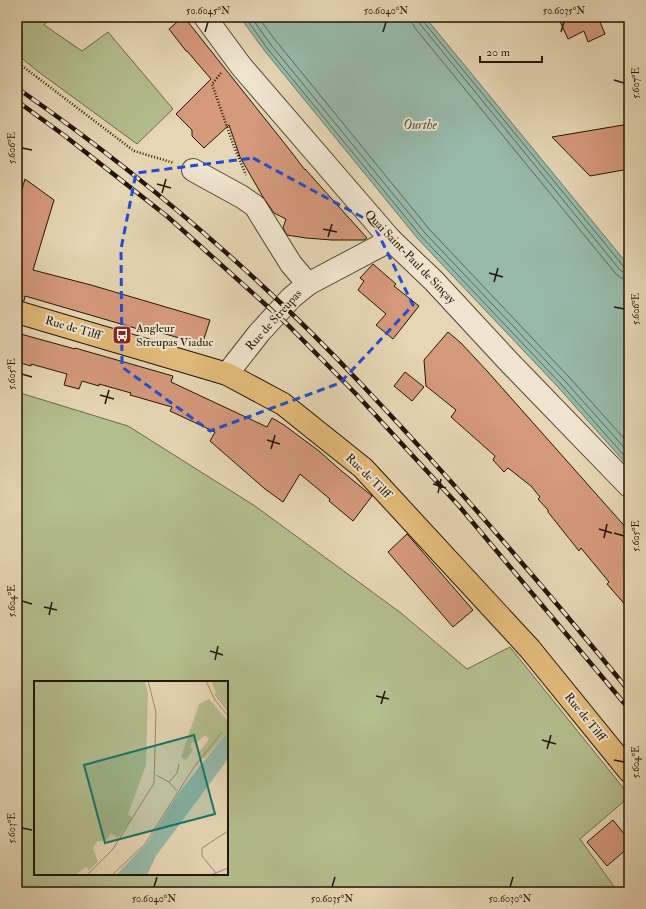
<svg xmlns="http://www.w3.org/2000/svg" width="646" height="909" viewBox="0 0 646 909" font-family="'IM FELL Double Pica',serif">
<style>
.green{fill:#b4be8e;stroke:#6b6a4a;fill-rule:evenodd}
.water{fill:#97b9aa;stroke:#687768}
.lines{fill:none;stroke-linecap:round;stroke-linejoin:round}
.shore{stroke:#5c6758;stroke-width:1}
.building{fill:#d5997c;stroke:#221505}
.minor-casing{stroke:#534531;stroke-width:24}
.major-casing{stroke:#221505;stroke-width:24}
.path{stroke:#221505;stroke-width:2.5;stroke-dasharray:1 2;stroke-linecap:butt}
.minor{stroke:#efe4cf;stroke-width:22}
.major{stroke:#e3bb7a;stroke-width:22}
.rail-casing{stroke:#221505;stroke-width:4.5}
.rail{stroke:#efe4cf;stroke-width:3;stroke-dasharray:9;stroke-linecap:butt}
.marked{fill:none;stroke:#1d4ed8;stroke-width:3;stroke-dasharray:8 5;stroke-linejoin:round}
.ticks{fill:none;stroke:#221505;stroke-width:1.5}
.labels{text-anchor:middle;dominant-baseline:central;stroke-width:4;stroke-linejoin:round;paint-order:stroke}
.street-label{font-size:12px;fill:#221505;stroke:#efe4cf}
.poi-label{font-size:12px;fill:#221505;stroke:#efe4cf;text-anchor:start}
.water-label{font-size:13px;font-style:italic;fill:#4b4e3f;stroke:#efe4cf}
.inset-road{fill:none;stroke:#98896f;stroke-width:1}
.view{fill:#0f766e;fill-opacity:0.15;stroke:#0f766e;stroke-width:2}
.inset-edge{fill:none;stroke:#221505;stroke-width:2}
.neatline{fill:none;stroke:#221505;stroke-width:1.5}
.ticks-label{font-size:10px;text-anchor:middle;fill:#221505}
</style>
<rect width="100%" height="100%" fill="#e6d6b5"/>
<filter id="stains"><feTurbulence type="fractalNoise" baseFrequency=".005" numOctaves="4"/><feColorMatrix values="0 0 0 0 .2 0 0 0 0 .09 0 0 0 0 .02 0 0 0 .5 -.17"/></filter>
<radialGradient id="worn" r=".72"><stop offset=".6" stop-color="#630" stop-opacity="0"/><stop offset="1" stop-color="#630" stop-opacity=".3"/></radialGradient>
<!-- green -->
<g class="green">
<polygon points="17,17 51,17 44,25 82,51 108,32 173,109 137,144 36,70 17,54"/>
<path d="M17,392L128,426L255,506L401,613L467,669L510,647L629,795V797L580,839L618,892H17ZM35,682H227V874H35Z"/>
</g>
<!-- water -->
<polygon class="water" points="240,17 425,17 629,266 629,467 558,387 418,239 264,50"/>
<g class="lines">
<!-- shore -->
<g class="shore">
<polyline points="245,17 267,48 421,236 561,384 629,461"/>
<polyline points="251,17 271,45 425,233 565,381 629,453"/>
<polyline points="258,17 276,41 429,229 569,377 629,444"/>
<polyline points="411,17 412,23 415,28 616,274 621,278 629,279"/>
<polyline points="417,17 420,24 620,270 625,273 629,273"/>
<polyline points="422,17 423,21 624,267 629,268"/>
</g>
</g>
<!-- building -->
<g class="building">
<polygon points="183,17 184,17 289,149 305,170 305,169 367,238 364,240 332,240 306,238 287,235 283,228 286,219 274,213 263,197 240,157 229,125 204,148 192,136 192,130 176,114 211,79 187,51 186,51 169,29"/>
<polygon points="558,17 610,17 600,22 605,34 588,42 584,31 568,39"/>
<polygon points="629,124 629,169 590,176 552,137"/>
<polygon points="25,179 54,200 33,270 91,285 210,320 202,345 146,328 145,331 25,296 24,301 17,300 17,205"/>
<polygon points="373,264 396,284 394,286 419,306 393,339 376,325 386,314 358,290 364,281 360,278"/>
<polygon points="448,332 461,343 488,372 629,531 629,609 607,584 609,582 581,548 579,551 548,512 548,510 538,499 540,497 531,486 508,468 504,472 493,460 495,456 451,417 456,410 426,386 424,360"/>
<polygon points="17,333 75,349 75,348 173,376 171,382 267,427 272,418 284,425 319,451 338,468 372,496 353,521 329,501 330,499 300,474 283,502 265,489 210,441 215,432 170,411 172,407 130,395 131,393 99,384 99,386 82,381 79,389 64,385 67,374 31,364 31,366 17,362"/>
<polygon points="405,372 424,387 412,401 394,386"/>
<polygon points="407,534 473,610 453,627 388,552"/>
<polygon points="613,820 629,840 629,847 607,866 587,842"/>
</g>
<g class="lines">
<defs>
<g id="minor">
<polyline points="205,17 241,66 391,240 433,280 510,363 629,486"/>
<polyline points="193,170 242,197 255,206 291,264 308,284"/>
<polyline points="227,374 259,333 291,298 308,284 391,240"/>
</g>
<polyline id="major" points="17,312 227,374 283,404 363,468 530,649 629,771"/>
</defs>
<!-- minor casing -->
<use href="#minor" class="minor-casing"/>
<!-- major casing -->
<use href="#major" class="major-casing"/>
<!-- path -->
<g class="path">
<polyline points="17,62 134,151 174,163"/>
<polyline points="221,73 212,84 233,144 246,175"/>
<polyline points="17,836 21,844 17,876"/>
</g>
<!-- minor -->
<use href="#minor" class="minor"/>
<!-- major -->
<use href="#major" class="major"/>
<defs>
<g id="rail">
<path d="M17,88C142,175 260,276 364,387C457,485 544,587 629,691"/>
<polyline points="17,101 65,136 168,217 286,323 356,394 459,506 629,709"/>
</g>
</defs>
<!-- rail casing -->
<use href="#rail" class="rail-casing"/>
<!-- rail -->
<use href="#rail" class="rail"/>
</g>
<!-- marked area -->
<path class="marked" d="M253,158L373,223L413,305L340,383L210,431L122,367L121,249L136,173Z"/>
<!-- ticks -->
<path class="ticks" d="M205,32L208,22M383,32L386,22M561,32L564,22M614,80L624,83M22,148L32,150M157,184L171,188M162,193L166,179M323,229L337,232M328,237L332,224M489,273L503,277M494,282L498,268M614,307L624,309M22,374L32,377M100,395L114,399M105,404L109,390M267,440L280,444M271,449L275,435M433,484L446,488M438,493L441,479M599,529L612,533M614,533L624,536M604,538L607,524M22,601L32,604M44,607L57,610M49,615L52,602M210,651L223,655M215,660L218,646M376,696L389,699M381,704L385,691M542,740L556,744M547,749L551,735M614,760L624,762M22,828L32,830M154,887L157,877M332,887L335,877M510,887L513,877"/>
<!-- icons -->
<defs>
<symbol id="bus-square" viewBox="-11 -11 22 22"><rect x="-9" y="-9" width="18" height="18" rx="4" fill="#8f2418" stroke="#efe4cf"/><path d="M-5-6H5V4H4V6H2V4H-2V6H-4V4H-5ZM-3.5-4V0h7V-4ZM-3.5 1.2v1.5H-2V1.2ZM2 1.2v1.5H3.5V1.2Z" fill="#fff"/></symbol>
</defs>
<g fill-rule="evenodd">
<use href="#bus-square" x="111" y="324" width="22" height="22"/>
</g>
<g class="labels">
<!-- street labels -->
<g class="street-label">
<text transform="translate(410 257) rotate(46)">Quai Saint-Paul de Sinçay</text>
<text transform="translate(274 320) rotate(-48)">Rue de Streupas</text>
<text transform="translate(73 328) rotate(16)">Rue de Tilff</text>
<text transform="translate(368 476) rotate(44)">Rue de Tilff</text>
<text transform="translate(585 717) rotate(51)">Rue de Tilff</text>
</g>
<!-- poi labels -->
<g class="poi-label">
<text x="136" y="328">Angleur<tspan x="136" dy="14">Streupas Viaduc</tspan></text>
</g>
<!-- water labels -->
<g class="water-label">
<text x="420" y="125">Ourthe</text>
</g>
</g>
<!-- overview -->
<g transform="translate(34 681)">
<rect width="194" height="194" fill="#e6d6b5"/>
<path d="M0,0H111L114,13L112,84L94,133L98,137L84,157L77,152L71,160H63L59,167L64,181L55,189L52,186L41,194H0ZM177,0H194V29L183,14ZM175,18L194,40V50L170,78L164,73L175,58L171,54L162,62L158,61L156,66L159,69L152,79L147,76L165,23Z" fill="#b4be8e"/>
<path d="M194,50V78L122,175L113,194H82L113,162L144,113Z" fill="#97b9aa"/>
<path class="inset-road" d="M172,0L181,19L194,35M181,13L194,30M122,94L135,101L143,110M135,101L143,92L145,83M182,192L168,175V167L194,150M53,194L79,168L120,102L122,31L114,0M78,194L111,163L160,86L188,51M177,194L194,187"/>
<path class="view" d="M160,54L181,133L71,162L50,84Z"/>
<rect width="194" height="194" class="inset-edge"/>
</g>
<!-- margin -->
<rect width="646" height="909" fill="none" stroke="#e6d6b5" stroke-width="44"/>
<!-- scale -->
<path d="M480 56v6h62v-6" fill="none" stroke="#221505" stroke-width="2"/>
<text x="486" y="56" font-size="12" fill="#221505" stroke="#efe4cf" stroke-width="3" paint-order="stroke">20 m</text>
<rect x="22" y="22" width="602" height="865" class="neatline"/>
<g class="ticks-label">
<text x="208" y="14">50.6045°N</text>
<text x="386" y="14">50.6040°N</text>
<text x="564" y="14">50.6035°N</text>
<text transform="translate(635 83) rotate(-90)" y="4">5.607°E</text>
<text transform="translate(11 148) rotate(-90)" y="4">5.606°E</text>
<text transform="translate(635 309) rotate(-90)" y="4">5.606°E</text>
<text transform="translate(11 374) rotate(-90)" y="4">5.605°E</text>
<text transform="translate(635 536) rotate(-90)" y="4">5.605°E</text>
<text transform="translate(11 601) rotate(-90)" y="4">5.604°E</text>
<text transform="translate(635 762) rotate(-90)" y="4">5.604°E</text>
<text transform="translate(11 828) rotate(-90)" y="4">5.603°E</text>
<text x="154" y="902">50.6040°N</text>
<text x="332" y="902">50.6035°N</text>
<text x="510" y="902">50.6030°N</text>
</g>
<rect width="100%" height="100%" filter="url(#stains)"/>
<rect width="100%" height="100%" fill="url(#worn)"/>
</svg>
